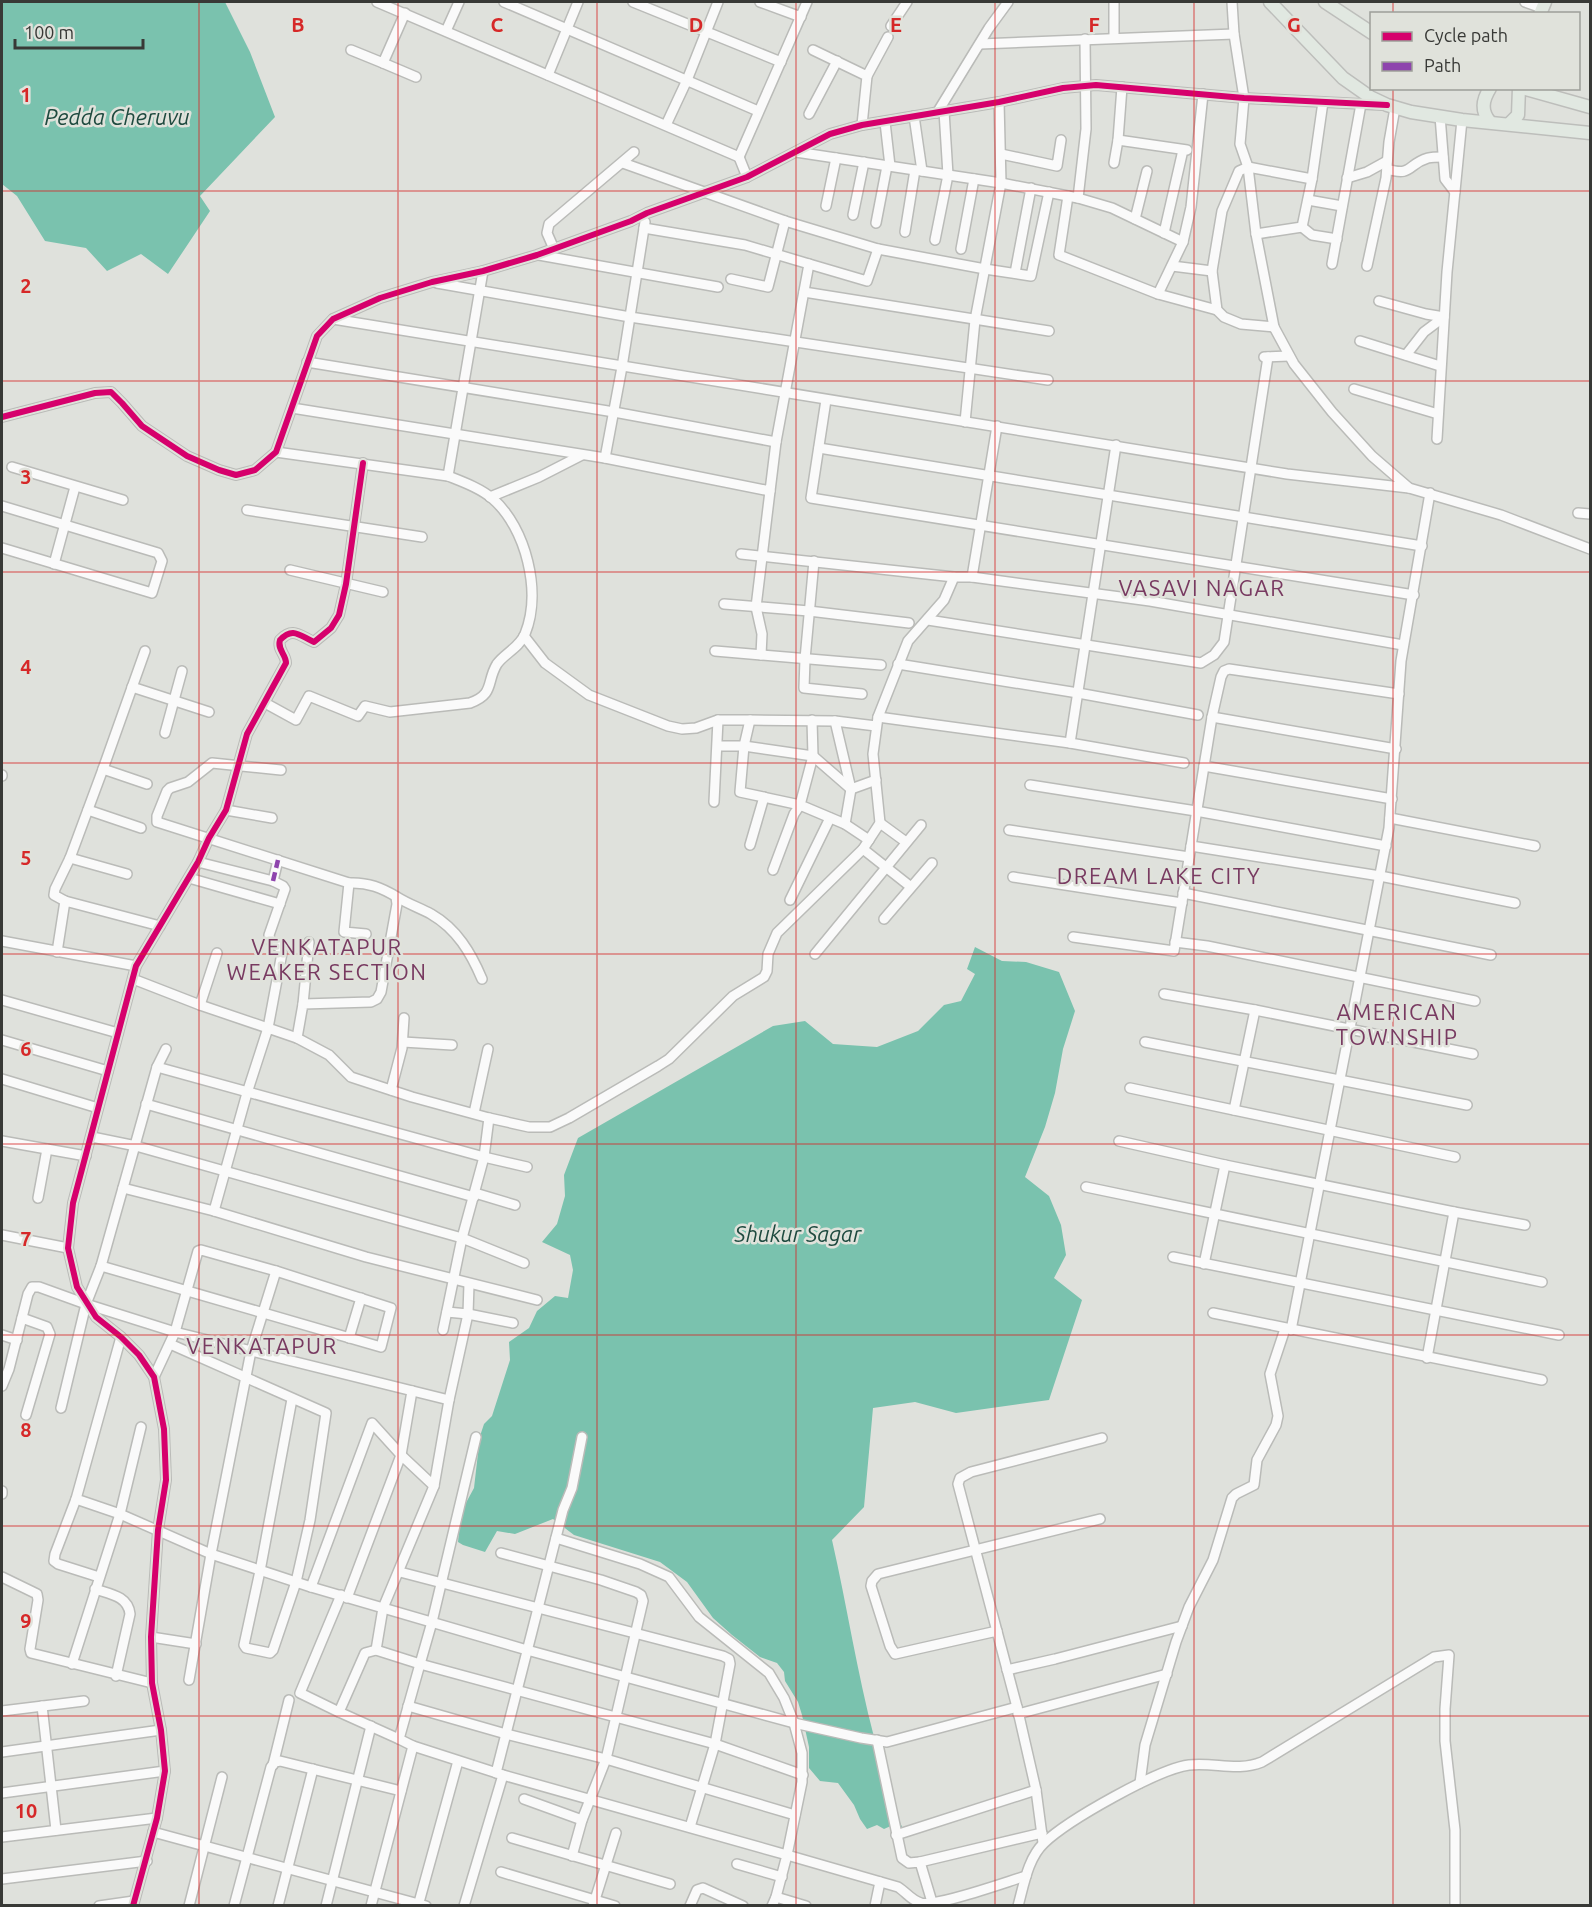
<svg xmlns="http://www.w3.org/2000/svg" width="1592" height="1907" viewBox="0 0 1592 1907" font-family="Ubuntu,sans-serif">
<style>
.water{fill:#7ac2ae}
.lines{fill:none;stroke-linecap:round;stroke-linejoin:round}
.minor-casing{stroke:#babbb8;stroke-width:12}
.major-casing{stroke:#bdbebb;stroke-width:15}
.minor{stroke:#fafafa;stroke-width:9}
.major{stroke:#e1e8e1;stroke-width:12}
.quiet{stroke:#8e44ad;stroke-width:4.5;stroke-dasharray:9 4.5;stroke-linecap:butt}
.cycleway-casing{stroke:#e0e2db;stroke-width:10}
.cycleway{stroke:#d6006c;stroke-width:6}
.grid{fill:none;stroke:#d62828;stroke-width:1.5;stroke-opacity:0.55}
.labels{text-anchor:middle;dominant-baseline:central;stroke-width:5;stroke-linejoin:round;paint-order:stroke}
.water-label{font-size:22px;font-style:italic;fill:#1e4a3f;stroke:#e0e2db}
.neighbourhood-label{font-size:22px;letter-spacing:1.5px;fill:#783a61;stroke:#e0e2db}
.grid-label{font-size:20px;text-anchor:middle;font-weight:bold;fill:#d62828;stroke:#e0e2db;stroke-width:5;stroke-linejoin:round;paint-order:stroke}
</style>
<rect width="100%" height="100%" fill="#dfe1dc"/>
<!-- water -->
<g class="water">
<polygon points="2,2 225,2 250,52 275,117 200,196 210,211 168,274 141,254 107,271 86,248 45,241 17,196 2,184"/>
<path d="M975,947L1002,961L1026,962L1059,972L1075,1011L1063,1049L1055,1093L1045,1127L1025,1177L1049,1196L1061,1225L1066,1255L1054,1278L1082,1300L1049,1400L956,1413L915,1402L873,1408L864,1507L832,1540C847,1606 857,1672 874,1737C882,1768 889,1800 903,1829L893,1825L884,1829L877,1825L867,1829L860,1819L854,1805L838,1783L820,1781L809,1768V1747L802,1715L798,1702L785,1681L784,1672L777,1663L760,1657L732,1635L713,1618L687,1582L660,1562L574,1535L553,1519L515,1534L497,1531L485,1552L463,1545L458,1542L461,1512L474,1488L480,1436L484,1424L492,1416L510,1360L509,1342L529,1328L537,1311L555,1296L568,1298L573,1270L570,1255L542,1242L557,1224L565,1196L564,1175L578,1138L773,1026L805,1021L833,1044L877,1047L918,1031L944,1005L961,1001L975,974L967,969Z"/>
</g>
<g class="lines">
<defs>
<g id="minor">
<polyline points="377,2 739,157 807,2"/>
<polyline points="504,2 758,111"/>
<polyline points="633,2 781,62"/>
<polyline points="760,2 801,17"/>
<polyline points="1114,2 1114,38"/>
<polyline points="1232,2 1234,34 1244,98 1240,144 1248,167 1256,234 1274,327 1294,364 1332,412 1372,456 1409,488 1501,515 1590,549"/>
<polyline points="1525,2 1542,8"/>
<polyline points="891,26 907,2"/>
<polyline points="446,31 459,2"/>
<polyline points="980,44 1234,34"/>
<polyline points="351,50 383,63 405,13"/>
<polyline points="813,50 867,76 862,125"/>
<polyline points="383,63 416,77"/>
<polyline points="548,75 578,2"/>
<polyline points="867,76 888,37"/>
<polyline points="937,113 989,28 1008,2"/>
<polyline points="809,114 837,61"/>
<polyline points="914,116 922,171"/>
<polyline points="1440,116 1445,179 1455,192"/>
<polyline points="885,122 890,166"/>
<polyline points="666,125 687,80 718,2"/>
<polyline points="1118,140 1187,150"/>
<polyline points="796,152 1001,183 1078,198 1112,208 1183,242"/>
<polyline points="1001,154 1057,166 1061,140"/>
<polyline points="739,157 747,177"/>
<polyline points="623,163 785,221"/>
<polyline points="1114,163 1118,140 1122,87"/>
<path d="M1387,169C1413,177 1407,164 1428,158C1432,157 1438,157 1443,157"/>
<polyline points="1347,178 1367,172 1387,161"/>
<polyline points="1068,196 1059,255 1158,294 1217,310"/>
<polyline points="1078,198 1086,129 1085,39"/>
<polyline points="1308,200 1342,206"/>
<polyline points="826,206 836,158"/>
<polyline points="853,215 864,162"/>
<polyline points="1135,219 1147,171"/>
<polyline points="876,223 887,166"/>
<polyline points="1302,227 1312,235 1337,239"/>
<polyline points="905,232 915,170"/>
<polyline points="1164,233 1183,150"/>
<polyline points="1256,234 1302,227 1312,179 1323,102"/>
<polyline points="935,240 948,175 944,111"/>
<polyline points="554,249 547,233 549,224 634,152"/>
<polyline points="961,249 974,179"/>
<polyline points="539,255 718,287"/>
<polyline points="809,264 867,281 878,249"/>
<polyline points="1332,264 1361,104"/>
<polyline points="1172,266 1212,271"/>
<polyline points="1367,266 1386,178 1389,142 1395,108"/>
<polyline points="1015,273 1031,188"/>
<polyline points="731,279 768,287 785,221 878,249 985,269 1031,276 1049,192"/>
<polyline points="437,283 630,317 1048,380"/>
<polyline points="804,292 1049,331"/>
<polyline points="1158,294 1183,242 1191,207 1203,94"/>
<polyline points="1379,301 1426,314 1444,317"/>
<polyline points="333,319 1287,474 1409,488"/>
<polyline points="1274,327 1241,324 1224,317 1217,310 1212,271 1222,211 1239,171 1248,167 1312,179"/>
<polyline points="1360,341 1440,366"/>
<polyline points="1406,355 1424,332 1444,317"/>
<polyline points="1264,357 1289,356"/>
<polyline points="307,362 614,412 776,442"/>
<polyline points="1354,389 1438,414"/>
<polyline points="826,400 811,498 1414,595"/>
<polyline points="292,408 605,458 770,491 776,442 809,264 745,245 644,228"/>
<polyline points="2,417 95,393 111,392 122,403 142,426 187,456 219,470 236,475 255,470 276,452 317,336 333,319 380,298 432,282 483,271 537,255 631,221 647,213 747,177 830,134 862,125 999,102 1063,88 1096,85 1244,98 1382,105"/>
<polyline points="965,422 975,320 1001,183 999,102"/>
<polyline points="1437,439 1447,272 1462,120"/>
<polyline points="819,448 1422,546"/>
<polyline points="605,458 622,367 645,222"/>
<polyline points="12,467 123,500"/>
<polyline points="448,476 483,271"/>
<polyline points="490,497 539,477 582,455"/>
<polyline points="2,506 158,553 162,561 152,593 2,548"/>
<polyline points="247,510 422,537"/>
<polyline points="1578,513 1590,514"/>
<polyline points="741,554 954,577"/>
<polyline points="814,561 805,659 804,688 862,694"/>
<polyline points="54,564 75,487"/>
<polyline points="290,570 383,592"/>
<polyline points="972,577 1150,601 1403,645"/>
<polyline points="724,604 809,611 909,623"/>
<polyline points="928,620 1201,663 1214,655 1224,642 1268,357"/>
<polyline points="524,636 545,663 589,695 668,726 682,729 696,728 718,720 750,720 835,721 876,726"/>
<polyline points="715,651 881,665"/>
<polyline points="761,655 762,634 756,607 770,491"/>
<polyline points="898,664 1078,693 1198,715"/>
<polyline points="132,687 209,712"/>
<path d="M265,703L296,720L309,696L358,716L365,706L390,712L470,703C495,694 486,682 497,664C505,653 519,648 525,634C542,592 526,528 493,499C480,488 463,482 448,476L276,452"/>
<polyline points="878,717 1070,743 1184,763"/>
<polyline points="1212,717 1396,749"/>
<polyline points="750,720 744,746 740,792 800,805 794,814 773,870"/>
<polyline points="812,720 813,756 800,805 845,824 869,840"/>
<polyline points="835,721 851,789 845,824"/>
<polyline points="165,733 182,671"/>
<polyline points="1070,743 1116,445"/>
<polyline points="718,746 744,746 813,756 851,789 876,780"/>
<polyline points="1204,766 1392,799"/>
<polyline points="103,769 145,651"/>
<path d="M281,770L212,763L188,782L170,788L167,791L157,816V822L349,883C368,882 382,888 397,897C408,904 420,908 431,914C457,929 471,953 482,979"/>
<polyline points="2,775 2,776"/>
<polyline points="1030,785 1196,811 1386,846"/>
<polyline points="714,802 718,720"/>
<polyline points="88,810 141,828"/>
<polyline points="226,810 272,818"/>
<polyline points="1390,818 1535,846"/>
<polyline points="880,823 906,842"/>
<polyline points="1009,830 1189,857"/>
<polyline points="750,845 764,797"/>
<polyline points="1191,846 1380,876 1515,903"/>
<polyline points="863,849 911,887"/>
<polyline points="70,858 127,874"/>
<polyline points="198,862 273,881 283,886 285,889 269,935 270,940 281,949 282,953 268,1028 247,1093 214,1211"/>
<polyline points="1013,877 1182,903"/>
<polyline points="189,878 280,904"/>
<polyline points="273,881 278,860"/>
<polyline points="349,883 344,932 366,934"/>
<polyline points="1183,893 1491,955"/>
<polyline points="790,900 830,818"/>
<polyline points="65,901 54,895 55,889 70,858 103,769 147,784"/>
<polyline points="884,919 932,863"/>
<polyline points="1073,937 1174,951 1212,717 1221,677 1224,671 1229,669 1399,694"/>
<polyline points="2,941 136,966"/>
<polyline points="1175,942 1207,946 1475,1001"/>
<polyline points="57,952 65,901 160,926"/>
<polyline points="815,954 921,825"/>
<polyline points="133,979 200,1005 297,1038 329,1055 351,1077 357,1079 412,1097 489,1118 529,1127 550,1127 569,1118 658,1066 669,1059 733,996 764,977 767,971 768,954 777,933 863,849 880,823 873,754 878,717 908,641 944,600 954,577 972,577 997,426"/>
<polyline points="1164,994 1255,1010 1473,1054"/>
<polyline points="2,1000 118,1033"/>
<polyline points="303,1004 309,942"/>
<polyline points="200,1005 217,953"/>
<polyline points="297,1038 303,1004 371,1002 377,999 381,992 397,904 396,897"/>
<polyline points="2,1040 108,1071"/>
<polyline points="403,1042 452,1045"/>
<polyline points="1145,1042 1467,1105"/>
<polyline points="157,1067 484,1157 527,1167"/>
<polyline points="2,1079 98,1108"/>
<polyline points="1130,1088 1455,1157"/>
<polyline points="391,1090 402,1048 404,1018"/>
<polyline points="146,1104 474,1197"/>
<polyline points="1234,1110 1255,1010"/>
<polyline points="474,1113 488,1049"/>
<polyline points="92,1137 136,1146 462,1238 524,1263"/>
<polyline points="2,1141 86,1156"/>
<polyline points="1119,1141 1225,1165 1454,1212 1427,1358"/>
<polyline points="1086,1187 1542,1282"/>
<polyline points="123,1188 214,1211 366,1257 537,1300"/>
<polyline points="475,1193 515,1205"/>
<polyline points="38,1198 47,1149"/>
<polyline points="1454,1212 1525,1225"/>
<polyline points="2,1235 68,1248"/>
<polyline points="1173,1257 1559,1335"/>
<polyline points="1204,1264 1225,1165"/>
<polyline points="101,1266 381,1347 391,1308 276,1271 251,1351 211,1554 189,1680"/>
<polyline points="447,1312 468,1314 513,1323"/>
<polyline points="1213,1313 1542,1380"/>
<polyline points="22,1318 47,1327 50,1334 26,1415"/>
<polyline points="443,1330 462,1238 484,1157 489,1118"/>
<polyline points="1291,1330 1389,828 1401,661 1430,493"/>
<polyline points="2,1335 17,1340"/>
<polyline points="121,1337 76,1499 120,1514 211,1554 311,1587 527,1650 794,1723 861,1738 887,1742 1017,1707 1036,1790 1043,1843"/>
<polyline points="349,1338 361,1298"/>
<polyline points="170,1344 326,1413 310,1520 296,1582 273,1650 270,1653 246,1648 244,1645 260,1571 292,1399"/>
<polyline points="154,1377 175,1332 198,1251 201,1250 276,1271"/>
<polyline points="2,1386 9,1369 28,1294 32,1287 39,1287 86,1304 175,1332 449,1400"/>
<polyline points="61,1408 86,1304 101,1266 157,1067 166,1049"/>
<polyline points="2,1494 2,1491"/>
<polyline points="76,1499 55,1554 54,1561 58,1564 99,1577"/>
<path d="M556,1538L640,1564L669,1577L699,1617L769,1673L784,1698L794,1723L802,1753V1782L787,1855L898,1887C906,1892 912,1901 921,1903C937,1907 1006,1882 1026,1876"/>
<polyline points="501,1553 601,1580 636,1592 641,1595 643,1601 606,1759 582,1820 572,1856"/>
<polyline points="400,1572 723,1656 729,1659 730,1664 715,1744 690,1827"/>
<polyline points="2,1577 37,1594 38,1600 30,1649 31,1653 152,1683"/>
<polyline points="311,1587 372,1423 401,1455 434,1486 449,1400 468,1314 469,1284"/>
<path d="M95,1589C110,1594 128,1596 130,1614L116,1676"/>
<polyline points="347,1598 401,1455 412,1391"/>
<polyline points="997,1631 895,1654 890,1646 871,1586 872,1581 878,1574 1100,1519"/>
<polyline points="151,1637 196,1644"/>
<polyline points="376,1650 383,1608 434,1486"/>
<polyline points="72,1664 120,1514 141,1427"/>
<polyline points="1007,1670 1055,1659 1182,1626"/>
<polyline points="42,1706 56,1830"/>
<polyline points="408,1706 506,1734 606,1759 795,1815"/>
<polyline points="1017,1707 958,1484 960,1478 971,1472 1102,1438"/>
<polyline points="2,1711 84,1701"/>
<polyline points="339,1712 300,1693 341,1595"/>
<polyline points="1018,1714 1167,1674"/>
<polyline points="399,1739 339,1712 365,1653 376,1650 420,1664 432,1622 476,1437"/>
<polyline points="877,1740 902,1858 909,1863 920,1862 932,1902"/>
<polyline points="413,1746 503,1775 787,1855 776,1897 772,1906"/>
<polyline points="2,1752 161,1730"/>
<polyline points="273,1765 289,1700"/>
<polyline points="496,1773 563,1510 572,1488 582,1437"/>
<polyline points="1140,1783 1145,1745 1176,1642 1189,1607 1213,1560 1232,1498 1236,1494 1254,1485 1257,1460 1276,1425 1278,1416 1270,1374 1285,1329"/>
<polyline points="2,1793 165,1771"/>
<polyline points="524,1799 582,1820"/>
<polyline points="153,1832 426,1906"/>
<polyline points="896,1835 1036,1790"/>
<polyline points="2,1837 157,1818"/>
<polyline points="512,1838 670,1884"/>
<polyline points="920,1862 1042,1833"/>
<polyline points="737,1864 782,1877"/>
<polyline points="501,1872 615,1906"/>
<polyline points="2,1879 147,1861"/>
<polyline points="776,1897 806,1906"/>
<polyline points="99,1906 134,1901"/>
<path d="M133,1906L157,1818L165,1771L161,1730L152,1683L151,1637L158,1530L166,1480L164,1429L154,1377L139,1355L121,1337L96,1317L77,1287L68,1248L73,1203L136,966L198,862L209,838L226,810L247,734L286,663C286,654 277,650 280,640C293,626 300,636 314,642L331,628L339,615L346,584L363,463"/>
<polyline points="189,1906 222,1777"/>
<polyline points="234,1906 271,1767 275,1762 280,1761 401,1791"/>
<polyline points="278,1906 313,1769"/>
<polyline points="326,1906 371,1726"/>
<polyline points="371,1906 413,1746 399,1739 420,1664 715,1744 803,1775"/>
<polyline points="418,1906 458,1761"/>
<polyline points="464,1906 503,1775"/>
<polyline points="593,1906 616,1833"/>
<polyline points="690,1906 697,1890 703,1888 743,1906"/>
<polyline points="875,1906 880,1882"/>
<path d="M1018,1906C1024,1884 1028,1858 1044,1843C1068,1820 1158,1769 1189,1765C1215,1762 1237,1772 1262,1762L1434,1657L1449,1655L1445,1709V1741L1455,1830V1906"/>
</g>
<g id="major">
<polyline points="1270,2 1343,78 1370,97 1387,105 1411,112 1462,120 1590,133"/>
<polyline points="1325,2 1372,33"/>
<polyline points="1540,14 1545,2"/>
<path d="M1490,88C1482,101 1481,111 1490,122"/>
<polyline points="1522,88 1590,107"/>
<polyline points="1509,124 1518,115 1519,88"/>
</g>
</defs>
<!-- minor casing -->
<use href="#minor" class="minor-casing"/>
<!-- major casing -->
<use href="#major" class="major-casing"/>
<!-- minor -->
<use href="#minor" class="minor"/>
<!-- major -->
<use href="#major" class="major"/>
<!-- quiet -->
<polyline class="quiet" points="273,881 278,860"/>
<defs>
<g id="cycleway">
<polyline points="2,417 95,393 111,392 122,403 142,426 187,456 219,470 236,475 255,470 276,452 317,336 333,319 380,298 432,282 483,271 537,255 631,221 647,213 747,177 830,134 862,125 999,102 1063,88 1096,85 1244,98 1387,105"/>
<path d="M133,1906L157,1818L165,1771L161,1730L152,1683L151,1637L158,1530L166,1480L164,1429L154,1377L139,1355L121,1337L96,1317L77,1287L68,1248L73,1203L136,966L198,862L209,838L226,810L247,734L286,663C286,654 277,650 280,640C293,626 300,636 314,642L331,628L339,615L346,584L363,463"/>
</g>
</defs>
<!-- cycleway casing -->
<use href="#cycleway" class="cycleway-casing"/>
<!-- cycleway -->
<use href="#cycleway" class="cycleway"/>
</g>
<!-- grid -->
<path class="grid" d="M199,2V1906M398,2V1906M597,2V1906M796,2V1906M995,2V1906M1194,2V1906M1393,2V14M1393,88V1906M2,191H1590M2,381H1590M2,572H1590M2,763H1590M2,954H1590M2,1144H1590M2,1335H1590M2,1526H1590M2,1716H1590"/>
<g class="labels">
<!-- water labels -->
<g class="water-label">
<text x="117" y="116">Pedda Cheruvu</text>
<text x="798" y="1233">Shukur Sagar</text>
</g>
<!-- neighbourhood labels -->
<g class="neighbourhood-label">
<text x="1202" y="587">VASAVI NAGAR</text>
<text x="1159" y="875">DREAM LAKE CITY</text>
<text x="327" y="946">VENKATAPUR<tspan x="327" dy="25">WEAKER SECTION</tspan></text>
<text x="1397" y="1011">AMERICAN<tspan x="1397" dy="25">TOWNSHIP</tspan></text>
<text x="262" y="1345">VENKATAPUR</text>
</g>
</g>
<g class="grid-label">
<text x="298" y="32">B</text>
<text x="497" y="32">C</text>
<text x="696" y="32">D</text>
<text x="896" y="32">E</text>
<text x="1094" y="32">F</text>
<text x="1294" y="32">G</text>
<text x="26" y="102">1</text>
<text x="26" y="293">2</text>
<text x="26" y="484">3</text>
<text x="26" y="674">4</text>
<text x="26" y="865">5</text>
<text x="26" y="1056">6</text>
<text x="26" y="1246">7</text>
<text x="26" y="1437">8</text>
<text x="26" y="1628">9</text>
<text x="26" y="1818">10</text>
</g>
<!-- border -->
<rect width="1592" height="1907" fill="none" stroke="#383936" stroke-width="6"/>
<!-- legend -->
<rect x="1370" y="12" width="210" height="78" fill="#e0e2db" stroke="#9d9e99" stroke-width="1.5"/>
<rect x="1382" y="32" width="30" height="9" fill="#d6006c" stroke="#9d9e99" stroke-width="1.5"/>
<text x="1424" y="42" font-size="18" fill="#383936">Cycle path</text>
<rect x="1382" y="62" width="30" height="9" fill="#8e44ad" stroke="#9d9e99" stroke-width="1.5"/>
<text x="1424" y="72" font-size="18" fill="#383936">Path</text>
<!-- scale -->
<path d="M15 39v9h128v-9" fill="none" stroke="#383936" stroke-width="3"/>
<text x="24" y="39" font-size="18" fill="#383936" stroke="#e0e2db" stroke-width="4.5" paint-order="stroke">100 m</text>
</svg>
